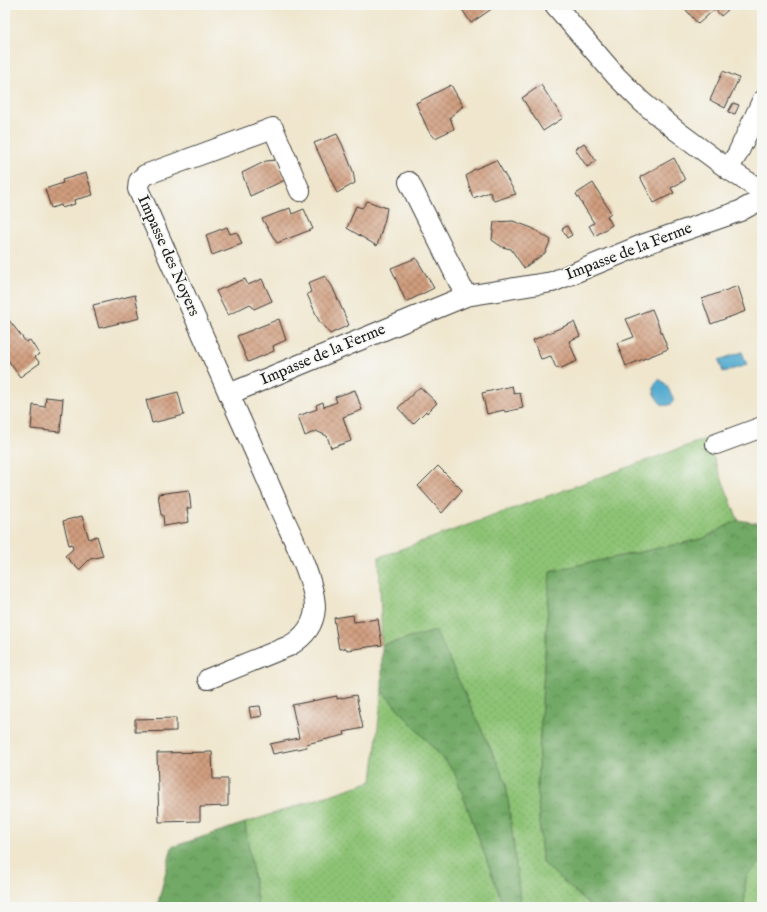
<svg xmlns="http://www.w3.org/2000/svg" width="767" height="912" viewBox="0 0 767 912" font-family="'IM FELL English',serif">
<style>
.grass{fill:url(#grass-dots);stroke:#547048}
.forest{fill:url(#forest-crowns);stroke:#476241}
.water{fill:#53aacf;stroke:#386376}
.building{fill:url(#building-cross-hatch)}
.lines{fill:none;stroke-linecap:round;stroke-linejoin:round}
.minor-casing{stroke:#3c3a37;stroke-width:22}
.minor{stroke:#fff;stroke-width:20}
.labels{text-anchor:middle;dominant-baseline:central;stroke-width:3.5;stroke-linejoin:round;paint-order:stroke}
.street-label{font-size:16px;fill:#1c1c1c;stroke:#f6f6f2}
</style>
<defs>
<pattern id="grass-dots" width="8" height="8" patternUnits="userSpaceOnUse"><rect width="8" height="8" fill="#8dc375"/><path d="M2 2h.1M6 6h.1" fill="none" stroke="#79a765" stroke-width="1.8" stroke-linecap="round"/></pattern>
<pattern id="forest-crowns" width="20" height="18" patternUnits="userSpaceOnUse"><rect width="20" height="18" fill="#72a966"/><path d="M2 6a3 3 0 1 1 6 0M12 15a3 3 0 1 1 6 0" fill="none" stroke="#5d8953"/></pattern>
<pattern id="building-cross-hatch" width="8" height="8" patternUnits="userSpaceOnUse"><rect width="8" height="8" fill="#d09d7e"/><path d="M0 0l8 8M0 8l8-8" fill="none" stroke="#a87f66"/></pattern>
</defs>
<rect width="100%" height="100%" fill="#f6f6f2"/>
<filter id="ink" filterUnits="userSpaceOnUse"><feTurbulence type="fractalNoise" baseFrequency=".025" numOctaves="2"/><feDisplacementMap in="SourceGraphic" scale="8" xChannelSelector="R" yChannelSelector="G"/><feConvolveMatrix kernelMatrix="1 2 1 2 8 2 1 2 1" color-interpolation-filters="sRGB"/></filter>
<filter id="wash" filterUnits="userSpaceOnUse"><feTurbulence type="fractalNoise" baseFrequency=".012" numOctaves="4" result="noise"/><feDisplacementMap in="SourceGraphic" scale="16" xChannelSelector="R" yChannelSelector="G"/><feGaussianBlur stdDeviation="0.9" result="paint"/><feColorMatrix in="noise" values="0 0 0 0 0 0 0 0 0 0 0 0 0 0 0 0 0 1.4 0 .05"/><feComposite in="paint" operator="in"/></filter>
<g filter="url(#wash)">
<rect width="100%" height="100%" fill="#efe6cd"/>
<!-- grass -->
<g class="grass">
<polygon points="706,439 738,520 702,539 550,571 537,784 542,861 592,907 521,907 506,782 436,632 382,645 379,557"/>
<polygon points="382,691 454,771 504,907 258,907 245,823 372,781"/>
<polygon points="762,861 762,907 744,907 746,877"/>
</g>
<!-- forest -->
<g class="forest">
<polygon points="738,520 762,524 762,861 746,877 744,907 592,907 542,862 537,784 550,571 702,539"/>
<polygon points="436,631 506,782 521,907 504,907 454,771 382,691 382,645"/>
<polygon points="245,823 258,907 157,907 172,847"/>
</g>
<!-- water -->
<g class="water">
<polygon points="742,352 747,365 723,372 719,360"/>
<path d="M658,380H660C666,382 667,387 670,392C671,394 674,398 673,401C672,405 666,406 663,405C655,400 650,386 658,380Z"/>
</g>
<g id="blocks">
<!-- building -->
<g class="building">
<polygon points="459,5 490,5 493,8 471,23"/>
<polygon points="682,5 730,5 728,7 729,9 721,16 715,9 698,24"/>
<polygon points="723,71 739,78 725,108 710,100"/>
<polygon points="451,85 463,106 450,117 454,129 435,138 428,130 416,103"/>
<polygon points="541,85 563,118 543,131 522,98"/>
<polygon points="733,103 739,105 735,114 728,112"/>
<polygon points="337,134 342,144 353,171 355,183 337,193 314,143"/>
<polygon points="584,143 596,161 587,167 575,149"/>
<polygon points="674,158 685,180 671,188 674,193 654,203 640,177"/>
<polygon points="276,160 285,180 250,196 242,173 266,161"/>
<polygon points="496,160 516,194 494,201 490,192 473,198 466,176 473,170"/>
<polygon points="86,173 93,195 74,200 75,204 62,208 61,205 51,208 45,189 63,183 62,180"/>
<polygon points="593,183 611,213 607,216 612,225 595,236 589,226 594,223 576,194"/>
<polygon points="367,201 387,208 385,219 377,246 347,228 356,206 362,208"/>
<polygon points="290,208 292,214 304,209 313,229 277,243 262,219"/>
<polygon points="513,221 532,228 551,240 545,253 524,268 511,249 502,247 492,240 494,222"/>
<polygon points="567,226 572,235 567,238 562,229"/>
<polygon points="227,227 230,234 237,232 242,244 212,255 206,235"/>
<polygon points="416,258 434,288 406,302 391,268"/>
<polygon points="325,276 332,286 349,325 330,334 319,321 307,294 311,292 308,283"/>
<polygon points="245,279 248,285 262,279 272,301 254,309 250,304 228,315 216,291"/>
<polygon points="738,286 746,311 711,324 702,299"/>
<polygon points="135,295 140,318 99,328 93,305"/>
<polygon points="652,309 668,349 626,366 617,343 634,337 626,319"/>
<polygon points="5,315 26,342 30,340 39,354 35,357 40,363 20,377 5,356"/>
<polygon points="279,319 286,340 273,346 274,351 248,362 237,336"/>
<polygon points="574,322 580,336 569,341 577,361 559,369 558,367 556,368 551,356 541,359 533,340"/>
<polygon points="512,386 514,394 520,393 523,408 505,412 504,410 487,414 482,393"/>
<polygon points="420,387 437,403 427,413 426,411 413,424 398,408"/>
<polygon points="355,390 362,410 343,417 351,441 331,448 327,436 316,431 305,436 298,416 317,409 316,405 323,402 324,407 337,402 335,397"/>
<polygon points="178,392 184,415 152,423 146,400"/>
<polygon points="46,397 63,399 60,432 31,429 33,405 45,407"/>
<polygon points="438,466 462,490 442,513 418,486"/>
<polygon points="189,490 191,508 187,508 189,522 164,526 163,515 161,515 158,494"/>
<polygon points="82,516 89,539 97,536 103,556 90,559 79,570 65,556 73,549 72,544 69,545 63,521"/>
<polygon points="353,615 354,622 378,619 382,645 347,650 346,648 339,649 334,618"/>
<polygon points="356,695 363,728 344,732 345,735 306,744 307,747 273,754 270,744 299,738 292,705 337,696 337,699"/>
<polygon points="260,706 262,716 251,718 249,707"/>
<polygon points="176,718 176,731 135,732 135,719"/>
<polygon points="212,752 213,779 228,779 228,806 200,807 200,821 159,822 157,753"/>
</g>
</g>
</g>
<g filter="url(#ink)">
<use href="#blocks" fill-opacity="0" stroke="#3c3a37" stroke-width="1"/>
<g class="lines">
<defs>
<g id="minor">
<polyline points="555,5 616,76 642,102 677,131 728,169 762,191"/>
<polyline points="728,169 738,153 762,101"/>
<polyline points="409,182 466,296"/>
<polyline points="229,394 138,189 139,181 145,175 273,128 300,191"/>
<polyline points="716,444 762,427"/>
<path d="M208,679L289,646C303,638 314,626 315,608C315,582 293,538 282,514C265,474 247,434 229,394L466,296L552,282L642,245L740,211L753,204L762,197"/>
</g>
</defs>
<!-- minor casing -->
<use href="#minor" class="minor-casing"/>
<!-- minor -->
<use href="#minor" class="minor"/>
</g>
</g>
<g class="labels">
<!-- street labels -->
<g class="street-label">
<text transform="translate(629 252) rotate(-21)">Impasse de la Ferme</text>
<text transform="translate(168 256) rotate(66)">Impasse des Noyers</text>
<text transform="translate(323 355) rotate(-23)">Impasse de la Ferme</text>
</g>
</g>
<!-- margin -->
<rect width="767" height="912" fill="none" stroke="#f6f6f2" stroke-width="20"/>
</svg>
